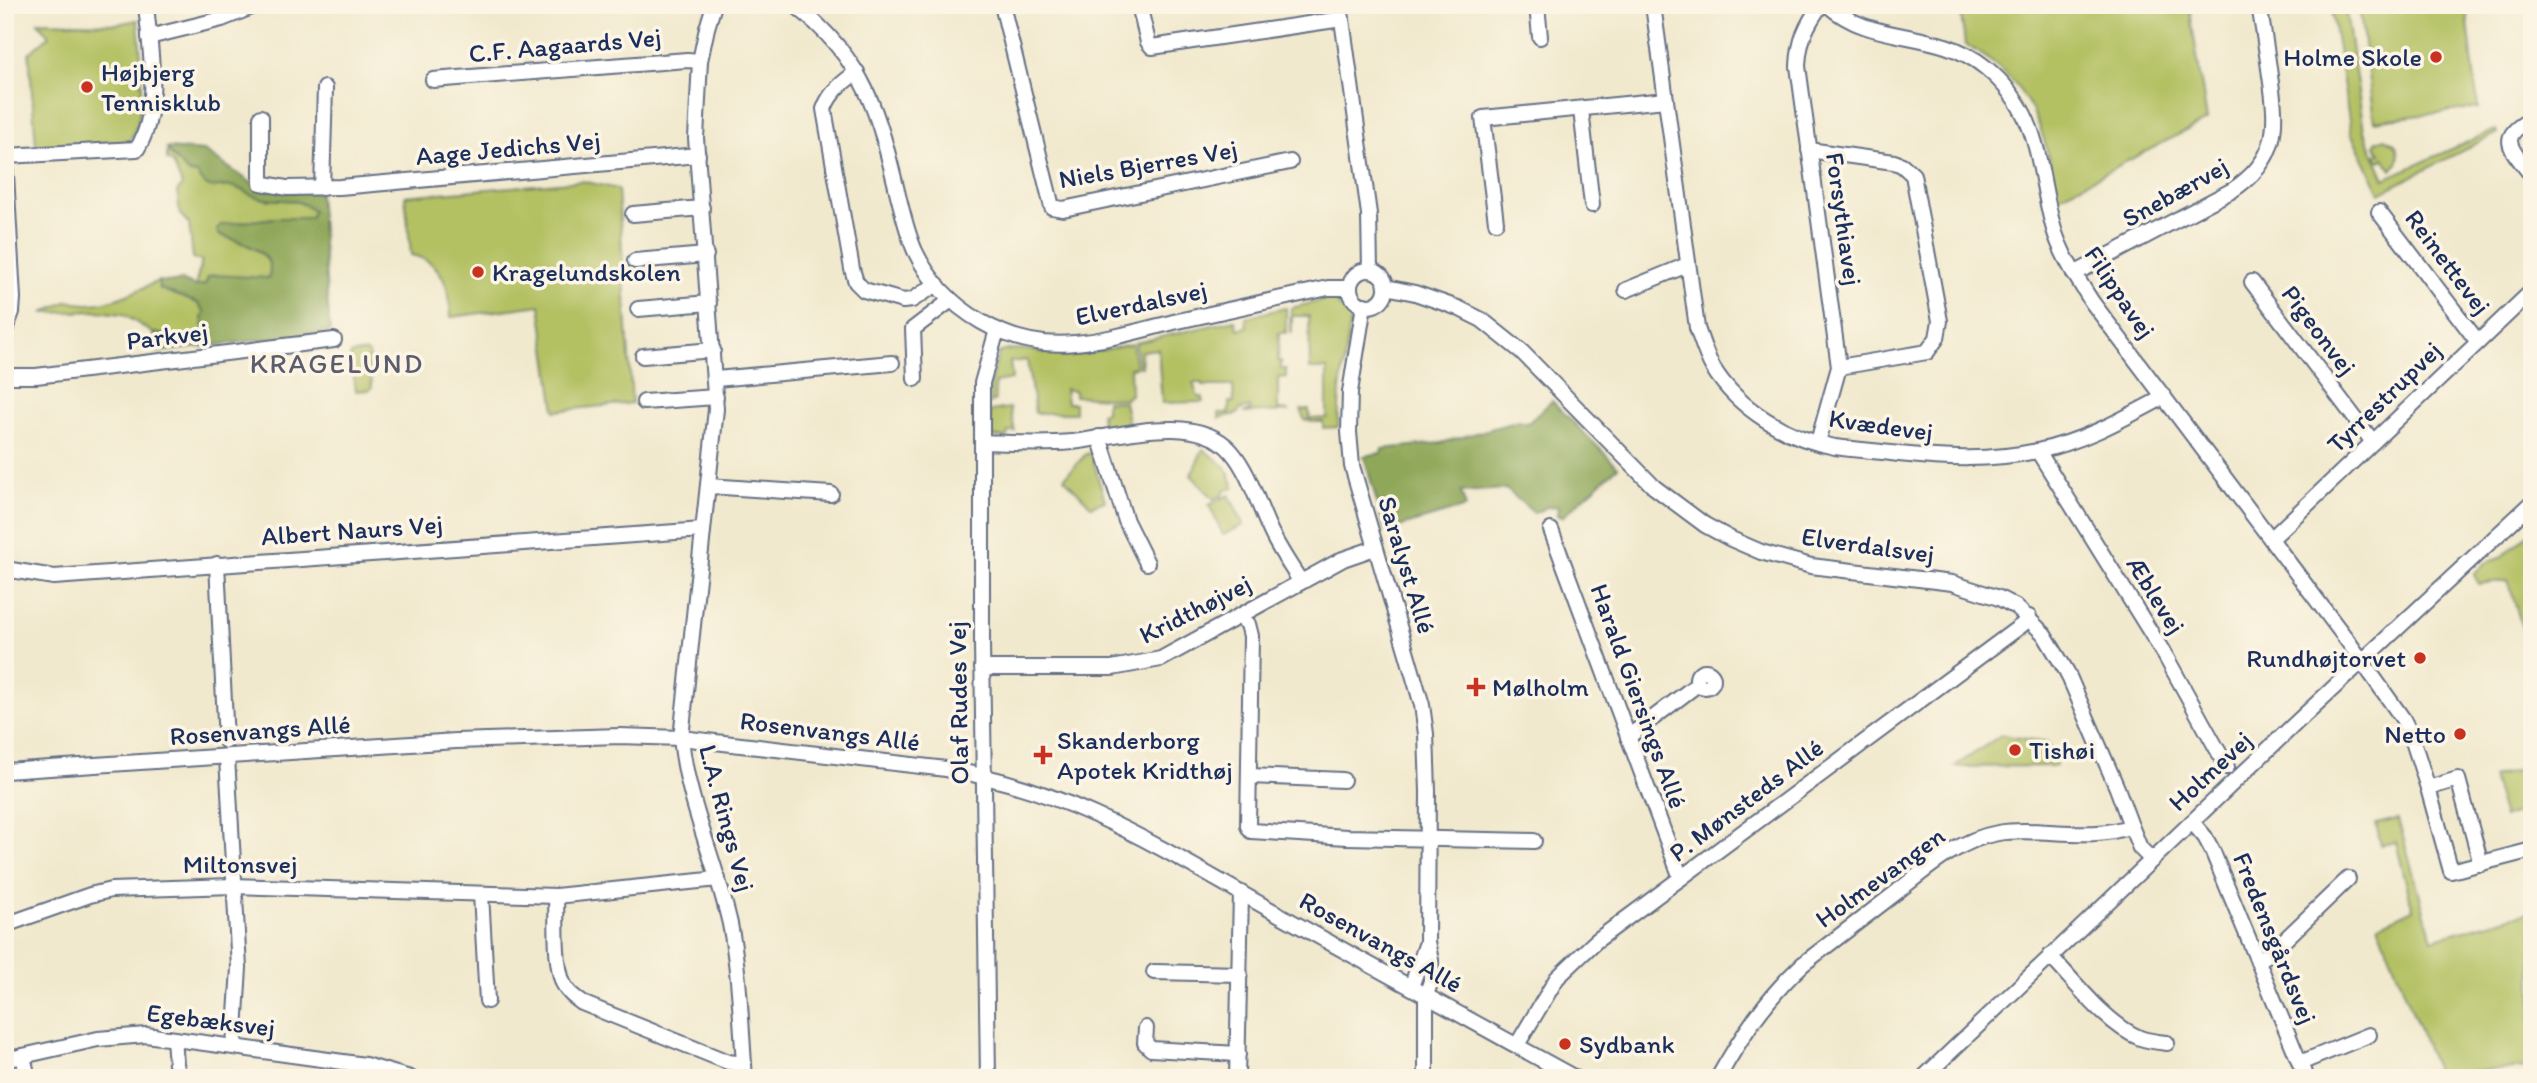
<svg xmlns="http://www.w3.org/2000/svg" width="2537" height="1083" viewBox="0 0 2537 1083" font-family="Itim,sans-serif">
<style>
.green{fill:#b4c163;stroke:#687860;stroke-width:2}
.forest{fill:#8fa759;stroke:#556b5c;stroke-width:2}
.lines{fill:none;stroke-linecap:round;stroke-linejoin:round}
.minor-casing{stroke:#667085;stroke-width:18}
.minor{stroke:#fff;stroke-width:14}
.poi-dot{fill:#c8321e;stroke:#fcf5e5;stroke-width:2.5}
.labels{text-anchor:middle;dominant-baseline:central;stroke-width:7;stroke-linejoin:round;paint-order:stroke}
.street-label{font-size:26px;fill:#1b2f5e;stroke:#fcf5e5}
.poi-label{font-size:26px;fill:#1b2f5e;stroke:#fcf5e5;text-anchor:start}
.neighbourhood-label{font-size:28px;letter-spacing:2px;fill:#5b5d6e;stroke:#fcf5e5}
</style>
<rect width="100%" height="100%" fill="#fcf5e5"/>
<filter id="ink" filterUnits="userSpaceOnUse"><feTurbulence type="fractalNoise" baseFrequency=".0143" numOctaves="2"/><feDisplacementMap in="SourceGraphic" scale="14" xChannelSelector="R" yChannelSelector="G"/><feConvolveMatrix kernelMatrix="1 2 1 2 8 2 1 2 1" color-interpolation-filters="sRGB"/></filter>
<filter id="wash" filterUnits="userSpaceOnUse"><feTurbulence type="fractalNoise" baseFrequency=".00686" numOctaves="4" result="noise"/><feDisplacementMap in="SourceGraphic" scale="28" xChannelSelector="R" yChannelSelector="G"/><feGaussianBlur stdDeviation="1.57" result="paint"/><feColorMatrix in="noise" values="0 0 0 0 0 0 0 0 0 0 0 0 0 0 0 0 0 1.4 0 .05"/><feComposite in="paint" operator="in"/></filter>
<g filter="url(#wash)">
<rect width="100%" height="100%" fill="#f1e9cd"/>
<!-- green -->
<g class="green">
<path d="M1984,5H2189L2207,120L2056,198C2046,127 2030,81 1965,44L1960,8Z"/>
<polygon points="2331,5 2345,5 2364,131 2385,179 2485,134 2496,130 2497,133 2380,193 2351,133"/>
<polygon points="2359,5 2466,5 2478,108 2374,121"/>
<path d="M138,20C140,49 150,122 127,142L36,146L29,53L49,36L38,22L117,24Z"/>
<path d="M2385,138C2400,143 2403,159 2392,170L2384,158L2381,161L2376,158V154L2380,153L2375,146L2377,141Z"/>
<path d="M167,148C173,161 181,161 186,171L197,173C211,197 217,183 235,187C244,190 251,196 261,198C280,203 297,195 313,211L311,217L308,219L274,218L221,225L218,234C237,241 280,252 268,279L195,286L202,261L193,258L189,224L180,214L177,192L182,185L173,163L167,160Z"/>
<path d="M582,181L618,189L632,403L555,411L540,305L451,317C450,288 443,261 411,255L405,196Z"/>
<path d="M158,281L160,289L197,303L205,313L202,317L205,332L202,336L190,338L153,333L123,314L95,311L43,313L68,301C99,311 130,294 158,281Z"/>
<polygon points="1332,298 1351,319 1340,389 1338,427 1323,428 1323,422 1311,422 1304,419 1301,410 1309,410 1310,419 1327,418 1327,369 1310,369 1309,316 1292,316 1292,333 1290,333 1291,308"/>
<polygon points="1286,308 1286,333 1279,333 1278,361 1281,361 1281,369 1286,369 1286,377 1278,378 1278,410 1289,411 1243,413 1251,410 1250,407 1239,410 1238,414 1219,418 1219,413 1229,413 1229,402 1234,402 1233,386 1203,386 1203,383 1193,383 1198,397 1203,397 1203,402 1162,403 1158,349 1141,351 1142,367 1139,367 1135,343 1235,320 1238,329 1247,327 1246,317"/>
<path d="M1132,344L1136,367L1130,368L1131,395L1127,396L1126,399L1075,396V391L1065,389L1067,403H1075V413H1035L1027,360L1010,362L1012,379L995,382V400L990,403L991,380L999,353C1020,343 1047,356 1070,355C1091,354 1111,348 1132,344Z"/>
<polygon points="367,352 369,354 372,387 370,390 356,391 350,356 352,354"/>
<polygon points="1106,401 1124,402 1129,425 1092,432 1092,426 1102,426 1101,413 1106,412"/>
<polygon points="1010,408 1015,432 1008,432 1007,438 992,436 990,411"/>
<polygon points="1203,449 1226,467 1234,487 1225,490 1222,496 1214,499 1191,475"/>
<polygon points="1091,453 1105,501 1091,506 1064,478 1086,454"/>
<polygon points="1229,495 1244,525 1223,535 1209,505"/>
<polygon points="2532,531 2532,661 2508,580 2479,584 2474,575 2485,563 2500,558"/>
<polygon points="2001,735 2047,742 2056,766 1954,767"/>
<polygon points="2532,766 2532,809 2504,817 2492,777"/>
<polygon points="2398,819 2432,939 2532,911 2532,1068 2437,1073 2378,925 2413,910 2396,842 2381,845 2376,824"/>
</g>
<!-- forest -->
<g class="forest">
<path d="M167,148L204,151L261,189L319,193L330,332L156,352L153,333L190,338L201,336L205,332L202,317L205,313L198,303L160,289L158,281L175,282L181,280L195,286L205,285L208,277L214,275L268,278C280,251 237,241 218,234L217,229L221,225L274,218H308L311,217L313,211C297,195 280,203 260,198C251,196 243,190 235,187C215,183 211,197 197,174L189,173C181,164 172,159 167,148Z"/>
<polygon points="1552,401 1618,467 1562,517 1557,515 1558,506 1547,507 1534,513 1506,489 1461,492 1466,507 1385,531 1364,456 1381,453 1382,449 1441,443 1518,421 1528,423"/>
</g>
</g>
<g filter="url(#ink)">
<g class="lines">
<defs>
<g id="minor">
<path d="M714,5L707,28L700,61L696,138L716,409L681,738C687,801 716,862 730,924C740,974 741,1027 745,1078"/>
<path d="M795,5C866,61 878,112 898,195C903,214 907,233 915,251C943,310 1010,350 1075,343C1110,340 1145,329 1178,321C1228,310 1278,299 1328,288H1350"/>
<polyline points="1002,5 1052,207 1063,209 1290,162"/>
<polyline points="1139,5 1148,42 1152,47 1342,19"/>
<polyline points="1340,5 1369,214 1370,270"/>
<polyline points="1537,5 1540,37"/>
<path d="M1653,5L1697,328C1702,342 1706,356 1713,368C1738,409 1788,439 1835,447C1856,450 1878,451 1899,454C1946,459 1989,461 2037,451C2082,442 2123,419 2164,397"/>
<path d="M1828,5C1873,46 1936,27 1985,67C2042,114 2036,162 2053,226C2060,253 2077,278 2092,302L2347,640L2403,719L2411,735L2428,788L2451,871L2532,850"/>
<polyline points="149,37 222,19 257,5"/>
<path d="M857,72C843,82 830,92 824,109L852,269L856,282L864,290L903,301L912,300L937,284"/>
<polyline points="433,80 687,60 700,61"/>
<polyline points="1581,110 1592,205"/>
<polyline points="261,117 261,183 287,188 340,187 698,155"/>
<path d="M2532,119C2494,138 2513,150 2532,176"/>
<polyline points="1809,150 1894,162 1902,165 1913,175 1940,321 1937,338 1927,352 1839,367"/>
<polyline points="5,156 13,298 12,312 5,331"/>
<path d="M6,156L137,149C162,109 150,50 146,5"/>
<polyline points="322,188 325,88"/>
<polyline points="2379,212 2478,342"/>
<polyline points="633,214 702,208"/>
<polyline points="1496,222 1483,118 1666,100"/>
<polyline points="635,261 706,255"/>
<circle cx="1368" cy="288" r="18"/>
<path d="M2074,274L2231,191C2279,160 2278,127 2270,76C2267,52 2263,29 2259,5"/>
<polyline points="2252,282 2373,442"/>
<polyline points="1386,287 1415,293 1458,308 1482,320 1522,352 1654,487 1705,525 1731,539 1761,552 1811,566 1952,583 1999,598 2016,607 2044,634 2067,672 2117,788 2131,826 2140,848 2152,860"/>
<polyline points="1626,290 1687,265"/>
<polyline points="1364,305 1350,392 1349,432 1352,466 1422,705 1426,734 1428,791 1427,942 1431,960 1431,981 1426,995 1426,1078"/>
<polyline points="638,309 709,303"/>
<polyline points="643,356 713,350"/>
<polyline points="5,376 36,376 334,340"/>
<polyline points="716,379 892,363"/>
<polyline points="915,379 913,329 951,300"/>
<polyline points="644,402 716,397"/>
<polyline points="1099,437 1126,521 1147,563"/>
<path d="M982,442C1012,443 1042,445 1072,442C1117,437 1195,411 1231,451C1251,474 1259,509 1273,536C1281,552 1291,567 1301,582"/>
<path d="M1818,442L1839,367L1798,66C1799,41 1806,25 1821,5"/>
<polyline points="2038,451 2166,657 2227,767"/>
<polyline points="708,486 831,494"/>
<polyline points="1551,530 1681,878"/>
<polyline points="2271,539 2532,291"/>
<polyline points="217,564 226,741"/>
<polyline points="5,569 54,577 703,530"/>
<polyline points="1239,616 1248,624 1251,636 1248,826 1251,831 1347,837 1534,841"/>
<polyline points="982,668 1112,668 1161,659 1343,559 1375,548"/>
<circle cx="1705" cy="679" r="8"/>
<polyline points="1628,737 1698,684"/>
<polyline points="227,757 239,968 234,1046"/>
<path d="M5,771L456,741L620,736L681,738L946,769C1070,789 1162,849 1269,909C1371,965 1473,1021 1575,1078"/>
<polyline points="1249,776 1343,780"/>
<polyline points="2428,788 2458,779 2481,864"/>
<polyline points="2192,822 2205,837 2212,850 2306,1078"/>
<polyline points="481,894 487,1001"/>
<path d="M556,896C557,921 554,960 563,983C567,992 574,997 582,1003L728,1062L744,1064"/>
<polyline points="5,925 90,895 111,890 233,886 556,896 718,879"/>
<path d="M2050,956C2075,982 2107,1025 2140,1038C2148,1041 2158,1042 2167,1043"/>
<polyline points="2258,961 2273,951 2348,879"/>
<polyline points="1154,972 1240,974"/>
<polyline points="1411,987 1426,945"/>
<polyline points="1146,1028 1145,1043 1151,1049 1238,1054"/>
<polyline points="174,1039 176,1064 179,1078"/>
<polyline points="1517,1045 1557,978 1596,941 2022,625 2029,617"/>
<polyline points="23,1056 28,1078"/>
<polyline points="5,1060 98,1039 146,1035 365,1065 410,1078"/>
<polyline points="2300,1063 2369,1035"/>
<polyline points="988,1078 982,643 982,383 997,330"/>
<polyline points="1237,1078 1241,893"/>
<path d="M1718,1078C1742,1035 1767,997 1803,964C1833,941 1863,918 1893,895C1924,871 1957,840 1998,833C2040,826 2091,842 2131,826"/>
<polyline points="1923,1078 2299,720 2532,503"/>
</g>
</defs>
<!-- minor casing -->
<use href="#minor" class="minor-casing"/>
<!-- minor -->
<use href="#minor" class="minor"/>
</g>
</g>
<!-- markers -->
<g class="poi-dot">
<circle cx="2436" cy="57" r="7"/>
<circle cx="87" cy="87" r="7"/>
<circle cx="478" cy="272" r="7"/>
<circle cx="2420" cy="658" r="7"/>
<path d="M1472.5 676.5h7v7h7v7h-7v7h-7v-7h-7v-7h7z"/>
<circle cx="2460" cy="734" r="7"/>
<circle cx="2015" cy="750" r="7"/>
<path d="M1039.5 744.5h7v7h7v7h-7v7h-7v-7h-7v-7h7z"/>
<circle cx="1565" cy="1044" r="7"/>
</g>
<g class="labels">
<!-- street labels -->
<g class="street-label">
<text transform="translate(565 45) rotate(-5)">C.F. Aagaards Vej</text>
<text transform="translate(508 148) rotate(-5)">Aage Jedichs Vej</text>
<text transform="translate(1148 164) rotate(-10)">Niels Bjerres Vej</text>
<text transform="translate(2175 192) rotate(-29)">Snebærvej</text>
<text transform="translate(1844 219) rotate(82)">Forsythiavej</text>
<text transform="translate(2448 262) rotate(53)">Reinettevej</text>
<text transform="translate(2120 292) rotate(56)">Filippavej</text>
<text transform="translate(1141 303) rotate(-12)">Elverdalsvej</text>
<text transform="translate(2319 330) rotate(53)">Pigeonvej</text>
<text transform="translate(167 336) rotate(-7)">Parkvej</text>
<text transform="translate(2384 397) rotate(-44)">Tyrrestrupvej</text>
<text transform="translate(1881 425) rotate(8)">Kvædevej</text>
<text transform="translate(352 530) rotate(-4)">Albert Naurs Vej</text>
<text transform="translate(1868 545) rotate(8)">Elverdalsvej</text>
<text transform="translate(1407 565) rotate(73)">Saralyst Allé</text>
<text transform="translate(2156 595) rotate(58)">Æblevej</text>
<text transform="translate(1195 609) rotate(-27)">Kridthøjvej</text>
<text transform="translate(1639 696) rotate(70)">Harald Giersings Allé</text>
<text transform="translate(958 703) rotate(-91)">Olaf Rudes Vej</text>
<text transform="translate(260 730) rotate(-4)">Rosenvangs Allé</text>
<text transform="translate(830 731) rotate(7)">Rosenvangs Allé</text>
<text transform="translate(2210 771) rotate(-43)">Holmevej</text>
<text transform="translate(1746 800) rotate(-37)">P. Mønsteds Allé</text>
<text transform="translate(727 818) rotate(75)">L.A. Rings Vej</text>
<text x="240" y="864">Miltonsvej</text>
<text transform="translate(1880 877) rotate(-36)">Holmevangen</text>
<text transform="translate(2275 938) rotate(68)">Fredensgårdsvej</text>
<text transform="translate(1381 942) rotate(29)">Rosenvangs Allé</text>
<text transform="translate(211 1020) rotate(7)">Egebæksvej</text>
</g>
<!-- poi labels -->
<g class="poi-label">
<text x="2422" y="57" text-anchor="end">Holme Skole</text>
<text x="101" y="72">Højbjerg<tspan x="101" dy="30">Tennisklub</tspan></text>
<text x="492" y="272">Kragelundskolen</text>
<text x="2406" y="658" text-anchor="end">Rundhøjtorvet</text>
<text x="1492" y="687">Mølholm</text>
<text x="2446" y="734" text-anchor="end">Netto</text>
<text x="1057" y="740">Skanderborg<tspan x="1057" dy="30">Apotek Kridthøj</tspan></text>
<text x="2029" y="750">Tishøi</text>
<text x="1579" y="1044">Sydbank</text>
</g>
<!-- neighbourhood labels -->
<g class="neighbourhood-label">
<text x="337" y="363">KRAGELUND</text>
</g>
</g>
<!-- margin -->
<rect width="2537" height="1083" fill="none" stroke="#fcf5e5" stroke-width="28"/>
</svg>
